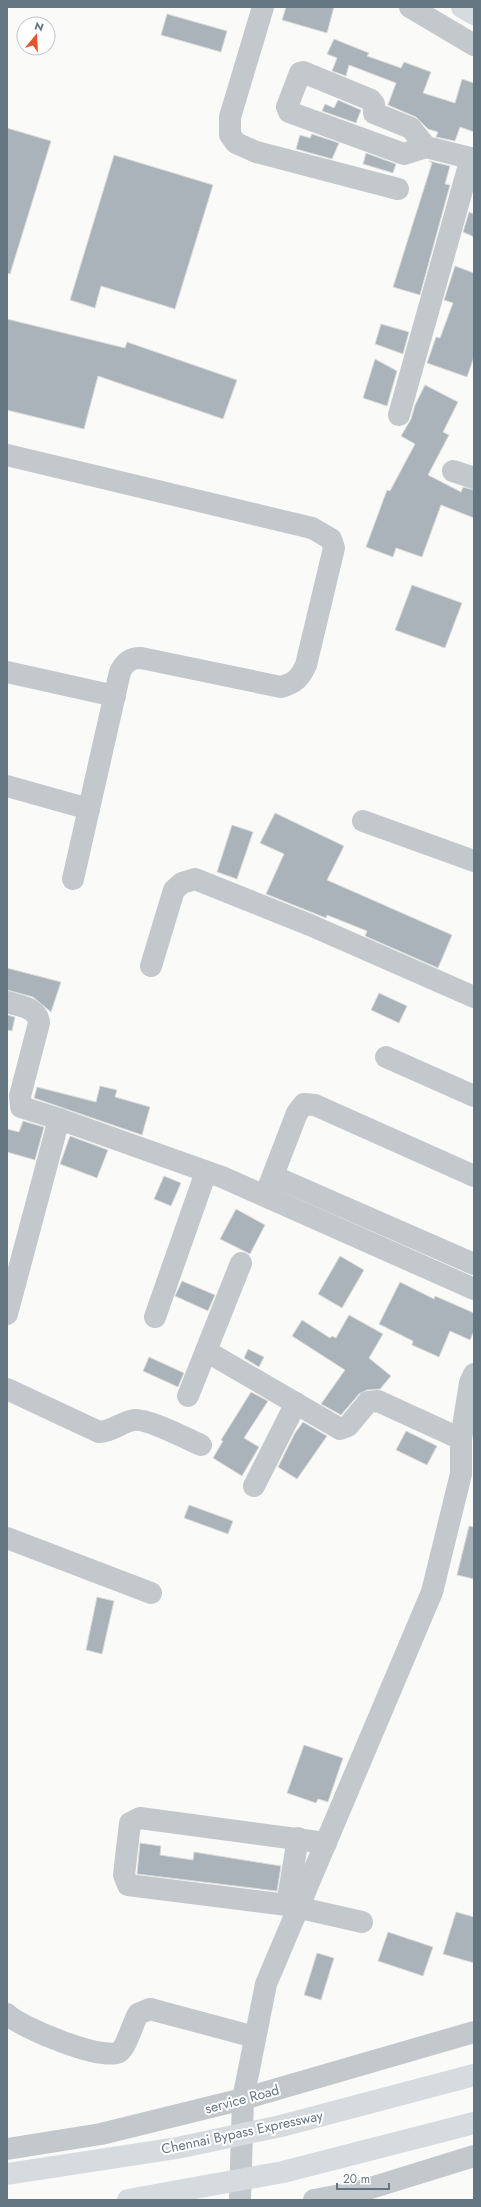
<svg xmlns="http://www.w3.org/2000/svg" width="481" height="2207" viewBox="0 0 481 2207" font-family="Jost,sans-serif">
<style>
.building{fill:#aab3b9;stroke:#dcdcda}
.lines{fill:none;stroke-linecap:round;stroke-linejoin:round}
.minor{stroke:#c3c8cc;stroke-width:22}
.highway{stroke:#d6dbdf;stroke-width:22}
.labels{text-anchor:middle;dominant-baseline:central;stroke-width:4;stroke-linejoin:round;paint-order:stroke}
.street-label{font-size:14px;fill:#657683;stroke:#fff}
</style>
<rect width="100%" height="100%" fill="#fafaf8"/>
<!-- building -->
<g class="building">
<polygon points="286,7 334,7 327,33 282,20"/>
<polygon points="167,14 227,31 221,52 161,35"/>
<polygon points="334,39 369,53 367,56 401,68 404,62 431,72 423,93 455,103 462,79 474,83 474,132 460,127 455,141 436,137 438,132 428,129 416,117 388,105 396,83 349,65 346,76 332,71 337,58 327,54"/>
<polygon points="338,100 361,110 356,123 322,111 325,104 334,108"/>
<polygon points="7,128 51,141 10,274 7,273"/>
<polygon points="312,134 339,143 332,159 296,149 300,135 310,138"/>
<polygon points="366,153 396,164 393,173 363,164"/>
<polygon points="114,155 213,185 175,309 101,286 95,308 70,300"/>
<polygon points="429,161 450,166 445,184 450,185 420,295 393,287 432,163"/>
<polygon points="469,212 474,214 474,237 463,232"/>
<polygon points="455,266 474,273 474,357 467,377 427,363 436,337 440,338 453,303 444,300"/>
<polygon points="7,319 125,348 127,342 237,380 223,419 98,376 84,429 7,410"/>
<polygon points="381,324 409,332 403,354 375,344"/>
<polygon points="375,359 397,371 387,406 363,398"/>
<polygon points="425,385 458,402 443,432 449,435 428,475 461,492 463,487 474,490 474,518 441,505 422,557 396,548 393,557 366,547 387,490 390,491 415,444 401,436 411,419 415,405"/>
<polygon points="412,585 462,603 445,648 395,630"/>
<polygon points="275,813 344,846 327,880 452,935 438,968 365,936 367,931 327,915 326,918 266,894 284,854 260,843"/>
<polygon points="232,825 253,832 237,879 217,872"/>
<polygon points="7,968 61,982 51,1012 33,997 7,990"/>
<polygon points="379,993 407,1006 399,1023 371,1010"/>
<polygon points="7,1015 15,1017 12,1031 7,1030"/>
<polygon points="100,1086 117,1090 115,1097 150,1107 142,1135 34,1098 37,1087 96,1102"/>
<polygon points="23,1121 44,1127 35,1160 7,1152 7,1129 19,1132"/>
<polygon points="70,1136 108,1150 97,1178 60,1164"/>
<polygon points="164,1176 181,1183 171,1206 154,1199"/>
<polygon points="236,1209 265,1225 250,1254 220,1239"/>
<polygon points="340,1256 364,1270 342,1308 318,1294"/>
<polygon points="182,1281 215,1295 208,1311 175,1296"/>
<polygon points="400,1282 434,1299 435,1296 474,1313 474,1331 470,1340 450,1331 439,1357 412,1345 413,1341 379,1324"/>
<polygon points="349,1315 383,1334 369,1358 391,1376 380,1389 367,1390 359,1394 341,1415 321,1404 345,1370 292,1336 302,1320 330,1338 332,1336 336,1338"/>
<polygon points="248,1349 264,1357 259,1367 244,1358"/>
<polygon points="149,1357 184,1373 178,1387 143,1371"/>
<polygon points="251,1392 268,1401 244,1438 259,1447 242,1476 213,1458 223,1441 221,1440"/>
<polygon points="303,1422 327,1436 297,1479 278,1467 295,1433"/>
<polygon points="406,1431 437,1446 427,1465 396,1450"/>
<polygon points="189,1505 233,1521 228,1534 184,1518"/>
<polygon points="469,1526 474,1527 474,1579 457,1575"/>
<polygon points="97,1597 114,1601 102,1654 86,1650"/>
<polygon points="304,1745 343,1758 328,1802 318,1799 316,1803 287,1793"/>
<polygon points="140,1843 161,1846 160,1855 193,1860 194,1852 281,1866 277,1891 137,1874"/>
<polygon points="456,1912 474,1917 474,1963 443,1954"/>
<polygon points="388,1932 433,1947 423,1976 378,1961"/>
<polygon points="317,1953 334,1958 321,2000 304,1995"/>
</g>
<g class="lines">
<!-- minor -->
<g class="minor">
<polyline points="263,7 230,117 230,135 236,143 256,152 398,189"/>
<polyline points="410,7 474,45"/>
<polyline points="426,147 411,128 374,113 374,104 371,100 303,72 300,73 287,107 289,112 404,154 426,147 474,159"/>
<polyline points="399,415 471,158"/>
<path d="M7,455L312,528L331,539L334,548L306,665C300,678 295,683 281,687L141,658C130,658 125,662 120,672L73,879"/>
<polyline points="453,471 474,478"/>
<polyline points="7,672 115,696"/>
<polyline points="7,786 89,809"/>
<polyline points="363,821 474,861"/>
<polyline points="151,966 174,890 182,883 195,879 310,925 474,997"/>
<path d="M7,1002C19,1006 38,1007 39,1023L20,1096L21,1107L59,1119"/>
<polyline points="386,1057 474,1096"/>
<polyline points="273,1176 474,1264"/>
<polyline points="265,1196 297,1113 304,1104 315,1105 474,1176"/>
<polyline points="7,1314 59,1119 222,1177 474,1289"/>
<polyline points="155,1317 206,1172"/>
<polyline points="206,1351 340,1429 348,1426 368,1402 378,1401 461,1439"/>
<path d="M7,1389L99,1432C114,1431 121,1422 134,1420C147,1418 187,1439 201,1445"/>
<polyline points="188,1396 241,1263"/>
<polyline points="254,1486 296,1403"/>
<polyline points="7,1538 151,1593"/>
<polyline points="326,1843 140,1818 130,1823 124,1875 128,1885 287,1905 362,1922"/>
<polyline points="287,1905 298,1838"/>
<path d="M7,2014C19,2027 104,2062 119,2052C126,2048 133,2023 138,2014L150,2009L255,2037"/>
<polyline points="7,2149 101,2134 243,2099 474,2032"/>
<polyline points="240,2200 243,2099 266,1984 432,1592 461,1474 461,1439 470,1383 474,1374"/>
<polyline points="314,2200 361,2191 474,2156"/>
</g>
<!-- highway -->
<g class="highway">
<polyline points="462,7 474,14"/>
<polyline points="7,2174 177,2148 281,2126 474,2075"/>
<polyline points="128,2200 283,2172 474,2123"/>
</g>
</g>
<g class="labels">
<!-- street labels -->
<g class="street-label">
<text transform="translate(242 2099) rotate(-15)">service Road</text>
<text transform="translate(242 2132) rotate(-12)">Chennai Bypass Expressway</text>
</g>
</g>
<!-- border -->
<rect width="481" height="2207" fill="none" stroke="#657683" stroke-width="16"/>
<!-- north arrow -->
<g transform="translate(36 36) rotate(18)"><circle r="19" fill="#ffffff" stroke="#c1c8cd"/>
<path d="M0-3L7 15L0 10L-7 15Z" fill="#e4572e"/>
<text y="-6" font-size="11" font-weight="bold" text-anchor="middle" fill="#657683">N</text>
</g>
<!-- scale -->
<path d="M337 2183v6h52v-6" fill="none" stroke="#657683" stroke-width="2"/>
<text x="343" y="2183" font-size="12" fill="#657683" stroke="#ffffff" stroke-width="3" paint-order="stroke">20 m</text>
</svg>
